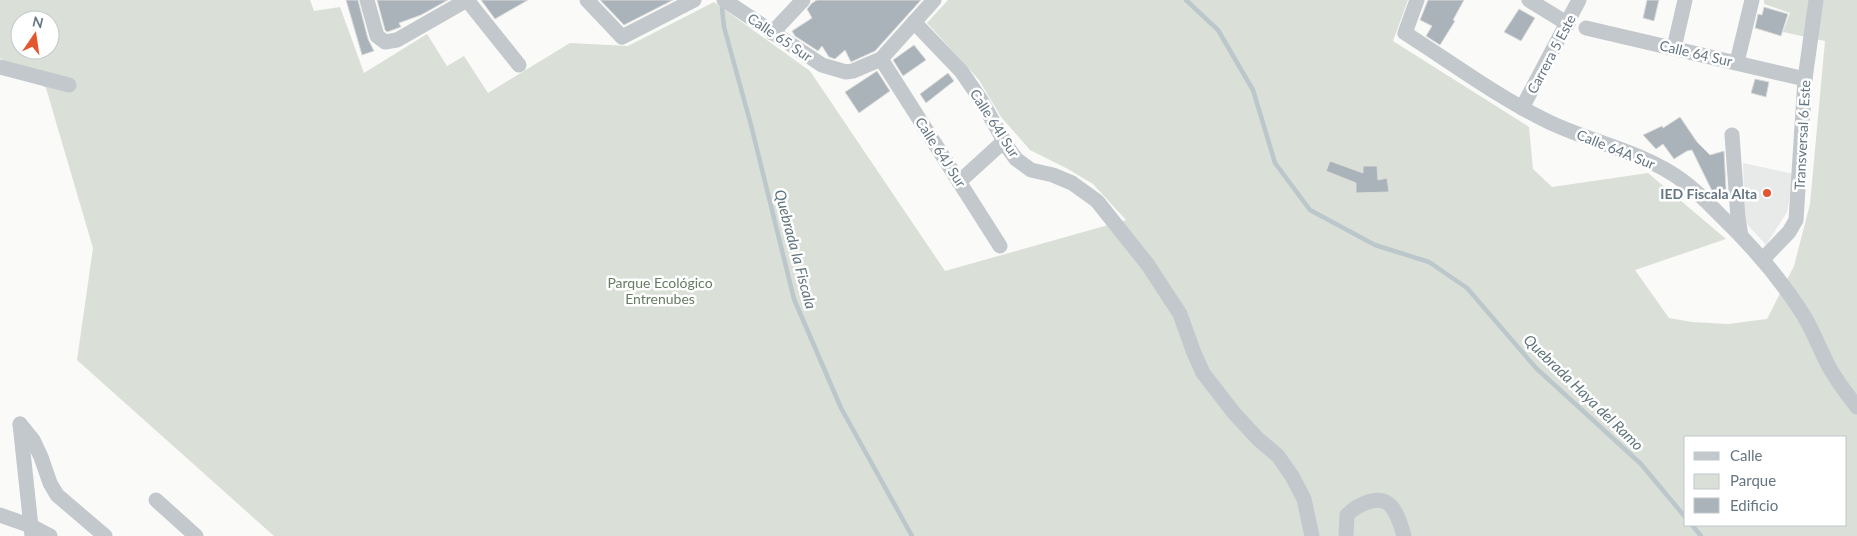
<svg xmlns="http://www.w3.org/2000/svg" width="1857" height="536" viewBox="0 0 1857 536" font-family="Lato,sans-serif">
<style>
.built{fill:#e8e9e9}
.green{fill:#dadfd7;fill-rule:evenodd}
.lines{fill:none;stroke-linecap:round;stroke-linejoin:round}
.stream{stroke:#bbc7cb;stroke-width:4.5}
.building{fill:#aab3b9;stroke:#dcdcda}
.street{stroke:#c3c8cc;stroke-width:15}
.poi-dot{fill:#e4572e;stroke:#fff;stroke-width:2}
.labels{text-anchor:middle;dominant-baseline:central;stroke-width:5;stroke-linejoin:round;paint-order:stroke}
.street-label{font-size:14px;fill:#657683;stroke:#fff}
.poi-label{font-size:14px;font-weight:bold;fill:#657683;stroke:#fff;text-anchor:end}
.park-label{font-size:14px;fill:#687a64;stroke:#fff}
.water-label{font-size:15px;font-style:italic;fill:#60757c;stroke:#fff}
</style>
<rect width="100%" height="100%" fill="#fafaf8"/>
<!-- built -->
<polygon class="built" points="1743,163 1794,174 1787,212 1766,245 1745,222"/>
<!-- green -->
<path class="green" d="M0,0H310L314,11L340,7L364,73L427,34L447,66L464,56L488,93L570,43L628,46L714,2L810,71L945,271L1126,220L1093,184L1066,168L1030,150L1001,117L979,80L927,23L948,0H1408L1393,41L1529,127L1533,169L1552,187L1648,173L1726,239L1635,270L1669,318L1692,322L1728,324L1767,319L1794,266L1810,204L1825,41L1783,32L1790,13L1764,4V0H1857V536H274L77,360L93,248L46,88L0,58ZM20,20H50V50H20ZM1686,437H1846V525H1686Z"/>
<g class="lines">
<!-- stream -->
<g class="stream">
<polyline points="1186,0 1218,30 1253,90 1275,163 1310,210 1375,245 1429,262 1467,288 1536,368 1641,464 1686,518"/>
<polyline points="722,8 724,27 751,125 794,299 841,408 912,536"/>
<polyline points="1692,525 1701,536"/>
</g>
</g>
<!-- building -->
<g class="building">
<polygon points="346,0 358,0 368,39 374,51 362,55"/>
<polygon points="377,0 448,0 421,15 399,23 401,27 387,32 385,30"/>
<polygon points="481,0 528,0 495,19"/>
<polygon points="600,0 673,0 624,25"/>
<polygon points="817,0 921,0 875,51 851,62 845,50 835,59 829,57 822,46 818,51 795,36 792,31 812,18 807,9 812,3"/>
<polygon points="1428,0 1464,0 1453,20 1455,21 1440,45 1426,36 1432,26 1420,20"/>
<polygon points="1647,0 1659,0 1654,21 1643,18"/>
<polygon points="1764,7 1788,14 1781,36 1755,28 1758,14 1762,15"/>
<polygon points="1519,9 1535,18 1521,41 1504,32"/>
<polygon points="914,45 926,60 903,76 893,60"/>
<polygon points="877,71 890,91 859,113 845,92"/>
<polygon points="948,73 954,81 926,103 920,94"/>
<polygon points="1755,79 1769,82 1766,97 1751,93"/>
<polygon points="1680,117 1697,142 1710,155 1724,151 1726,189 1714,195 1692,150 1687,151 1674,159 1663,144 1656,149 1643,135 1662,126 1663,128"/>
<polygon points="1330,161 1363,173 1363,166 1377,166 1378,180 1387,178 1389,192 1356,193 1356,183 1326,171"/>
</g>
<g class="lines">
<!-- street -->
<g class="street">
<polyline points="367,0 377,36 385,42 397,40 467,0"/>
<polyline points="467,0 519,65"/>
<polyline points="587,0 622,37 694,0"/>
<polyline points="724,0 822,65 846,72 853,71 881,59 934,0"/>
<path d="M1417,0L1405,33C1452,63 1499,98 1549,122C1593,143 1644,152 1683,181C1698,192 1710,205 1722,217C1753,247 1781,279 1804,316C1813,331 1819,347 1827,363C1835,379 1846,393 1857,407"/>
<polyline points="1529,0 1568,24"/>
<polyline points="914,22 961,71 981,100 1008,148 1016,159 1031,170 1053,175 1072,183 1097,201 1148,265 1180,314 1194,353 1203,373 1234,413 1258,439 1278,456 1292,476 1304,499 1312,536"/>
<polyline points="1586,28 1805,79"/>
<polyline points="772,33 803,0"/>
<polyline points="1674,48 1685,0"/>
<polyline points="881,59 1000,246"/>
<polyline points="1737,62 1752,0"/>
<polyline points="0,67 69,85"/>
<polyline points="1522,108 1579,0"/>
<polyline points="1732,135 1738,218 1741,236"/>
<polyline points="959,182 1004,141"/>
<polyline points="1763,259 1789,232 1796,220 1805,79 1816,0"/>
<polyline points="20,424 33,440 41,457 50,483 57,495 105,536"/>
<polyline points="20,424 32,536"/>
<polyline points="156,500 196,536"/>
<polyline points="0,515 31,526 50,536"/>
<path d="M1346,536L1347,515C1357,505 1379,493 1391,506C1398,514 1401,526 1404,536"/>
</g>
</g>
<!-- markers -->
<circle class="poi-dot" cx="1767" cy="193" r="5"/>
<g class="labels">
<!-- street labels -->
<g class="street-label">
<text transform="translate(780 37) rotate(34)">Calle 65 Sur</text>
<text transform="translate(1696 53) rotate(13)">Calle 64 Sur</text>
<text transform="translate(1551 54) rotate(-62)">Carrera 5 Este</text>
<text transform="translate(995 123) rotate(57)">Calle 64I Sur</text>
<text transform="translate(1802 135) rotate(-87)">Transversal 6 Este</text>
<text transform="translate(1616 149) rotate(22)">Calle 64A Sur</text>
<text transform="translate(941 152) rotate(57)">Calle 64J Sur</text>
</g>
<!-- poi labels -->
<g class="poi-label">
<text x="1757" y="193">IED Fiscala Alta</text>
</g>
<!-- park labels -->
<g class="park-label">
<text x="660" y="282">Parque Ecológico<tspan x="660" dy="16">Entrenubes</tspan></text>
</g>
<!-- water labels -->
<g class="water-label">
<text transform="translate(796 249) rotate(75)">Quebrada la Fiscala</text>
<text transform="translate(1584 392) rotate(44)">Quebrada Haya del Ramo</text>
</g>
</g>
<!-- legend -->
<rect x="1684" y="436" width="162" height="90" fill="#ffffff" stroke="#c1c8cd"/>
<rect x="1694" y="452" width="25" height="8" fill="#c3c8cc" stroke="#c1c8cd"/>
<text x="1730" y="461" font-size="15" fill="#657683">Calle</text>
<rect x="1694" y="474" width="25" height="15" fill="#dadfd7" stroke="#c1c8cd"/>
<text x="1730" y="486" font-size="15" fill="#657683">Parque</text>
<rect x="1694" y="498" width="25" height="15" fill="#aab3b9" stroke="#c1c8cd"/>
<text x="1730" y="511" font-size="15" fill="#657683">Edificio</text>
<!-- north arrow -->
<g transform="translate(35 35) rotate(13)"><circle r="24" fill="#ffffff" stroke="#c1c8cd"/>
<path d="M0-4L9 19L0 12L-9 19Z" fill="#e4572e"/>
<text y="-8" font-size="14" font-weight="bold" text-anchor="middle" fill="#657683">N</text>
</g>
</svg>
